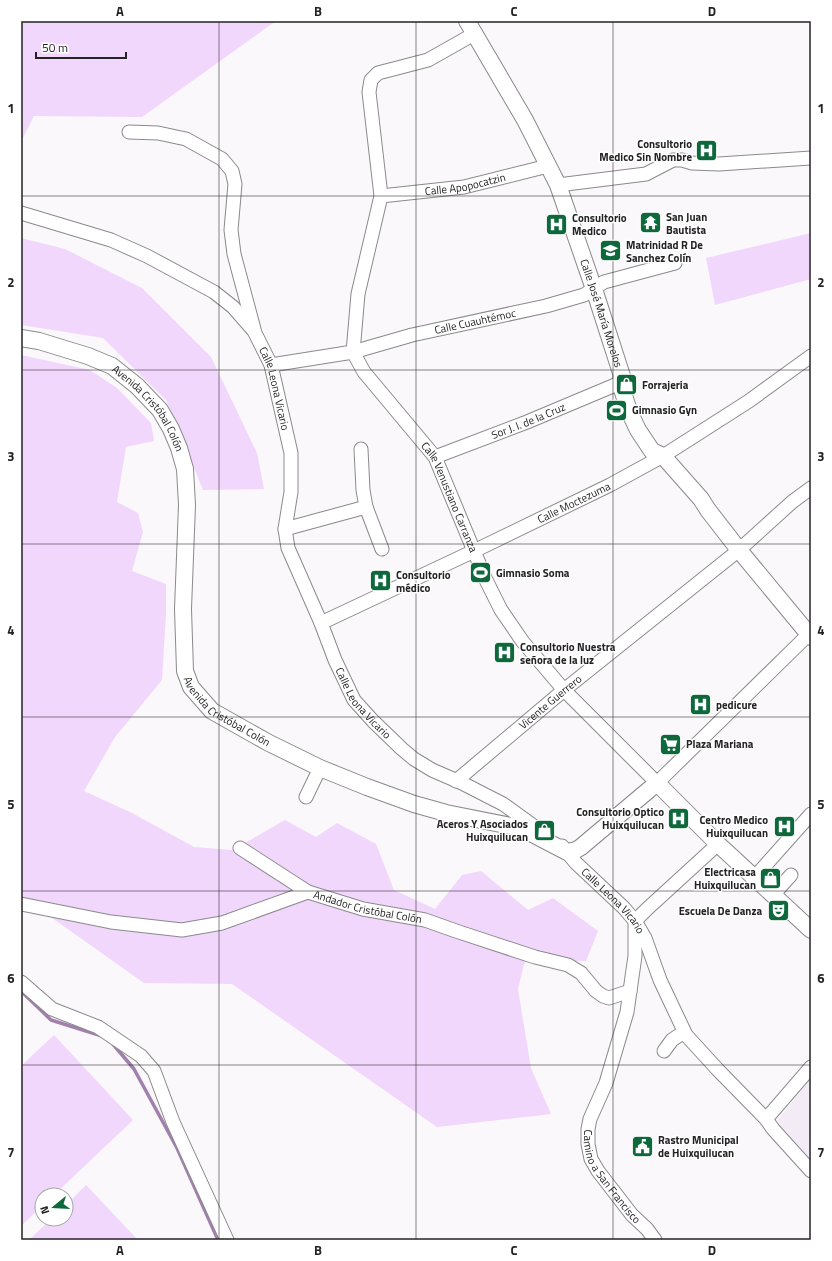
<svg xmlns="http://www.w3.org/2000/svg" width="832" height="1261" viewBox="0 0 832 1261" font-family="'Titillium Web',sans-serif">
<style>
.built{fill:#f3ecf6}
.green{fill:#f1d7fc}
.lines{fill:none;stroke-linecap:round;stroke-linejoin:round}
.stream{stroke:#a180ae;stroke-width:3.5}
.minor-casing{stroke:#8b898c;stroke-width:15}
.major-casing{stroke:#8b898c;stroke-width:18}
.minor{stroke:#fff;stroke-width:13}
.major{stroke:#fff;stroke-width:16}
.grid{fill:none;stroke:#242324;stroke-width:1;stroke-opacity:0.55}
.labels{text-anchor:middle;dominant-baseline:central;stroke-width:3;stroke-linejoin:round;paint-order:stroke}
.poi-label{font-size:11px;font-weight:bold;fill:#242324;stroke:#fff;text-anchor:start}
.street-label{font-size:11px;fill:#242324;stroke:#fff}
.neatline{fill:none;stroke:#242324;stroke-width:1.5}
.grid-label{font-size:13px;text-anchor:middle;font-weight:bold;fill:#242324}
</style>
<rect width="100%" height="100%" fill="#faf8fb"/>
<!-- built -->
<polygon class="built" points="811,1079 811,1164 776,1122"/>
<!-- green -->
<g class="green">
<polygon points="21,21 276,21 142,117 34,116 21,142"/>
<polygon points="811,233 811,279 715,305 706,258"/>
<polygon points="21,238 65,249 142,288 211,357 257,453 264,489 203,490 166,400 103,338 21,325"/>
<polygon points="21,355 90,370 117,388 151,423 154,441 126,447 117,502 138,513 143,532 132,571 166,584 166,615 162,680 115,737 84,791 132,813 194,847 232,850 259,835 285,820 316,837 337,823 376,844 394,890 435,909 462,875 481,871 528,910 553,898 598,931 586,961 570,961 528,948 518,989 531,1068 551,1114 437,1127 232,984 144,983 21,896"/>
<polygon points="54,1035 133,1120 54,1195 42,1195 42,1206 21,1226 21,1066"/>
<polygon points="86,1185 138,1240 29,1240 51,1219 66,1219 66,1205"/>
</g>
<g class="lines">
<!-- stream -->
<g class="stream">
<polyline points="21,991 51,1020 102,1036"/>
<polyline points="112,1043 134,1069 177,1148 218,1240"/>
</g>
<defs>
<g id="minor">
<path id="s1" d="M474,34L428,60L378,73L371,80L369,92L381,196L358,294L353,352L364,372L435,457L486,580L501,610L523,642L564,690L657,783L811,632"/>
<polyline points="129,132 158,133 186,139 222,159 232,171 235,184 231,230 234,254 254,329"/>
<polyline points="558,185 646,174 673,160 682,160 692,163 719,164 811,158"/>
<path id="s2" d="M381,196L464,187L548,166"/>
<path id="s3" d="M21,213L111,240L147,256L214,292L233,307L254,331L271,365L291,453V492L285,529L288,548L321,623L335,660L354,700L373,721L402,749L414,759L432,770L462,783L503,804L546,835"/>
<path id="s4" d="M271,365L353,352L412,335L546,306L584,295L604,282L675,263"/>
<polyline points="361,449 363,490 366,507 382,549"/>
<path id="s5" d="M435,457L527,422L620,383"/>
<polyline points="285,529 366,507"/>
<path id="s6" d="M321,623L474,551L610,485L663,456L749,401L811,356"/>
<path id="s7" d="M456,781L564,690L739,550L792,502L811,488"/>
<polyline points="306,797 320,768"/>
<path id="s8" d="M562,846L576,863L624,908L635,921L645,938L660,980L686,1035L718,1070L766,1119L773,1129L811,1171"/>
<polyline points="240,848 308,892"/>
<polyline points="754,878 811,814"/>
<polyline points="773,895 791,875"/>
<path id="s9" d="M21,904L111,922L182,930L222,923L308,892L363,909L425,920L456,931L535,957L568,965L581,973L596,991L603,996L609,998L630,991"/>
<polyline points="635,921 647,909 718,844"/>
<path id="s10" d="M635,923V956L627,1012L606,1083L590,1119L588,1129V1144L591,1159L598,1171L632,1215L647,1229L655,1240"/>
<polyline points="21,982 52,1009 98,1027 141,1056 154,1071 173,1122 227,1240"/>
<polyline points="664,1051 672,1040 684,1032"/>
<polyline points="766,1119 811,1067"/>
</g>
<g id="major">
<path id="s11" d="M467,21L525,120L558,185L594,289L622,376L620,383L629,411L638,430L652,451L663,456L701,499L708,510L739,550L811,637"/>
<path id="s12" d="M21,338L39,341L88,356L112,366L137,386L160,410L171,429L179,448L185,469L187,505L183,609L185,671L191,687L212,711L269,743L320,768L367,787L414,804L446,813L521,828L567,852L576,850L581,847L657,783L718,844L811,930"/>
</g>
</defs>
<!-- minor casing -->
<use href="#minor" class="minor-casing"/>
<!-- major casing -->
<use href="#major" class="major-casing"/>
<!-- minor -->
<use href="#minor" class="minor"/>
<!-- major -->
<use href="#major" class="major"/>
</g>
<!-- grid -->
<path class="grid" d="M219,21V1240M416,21V1240M613,21V1240M21,196H811M21,370H811M21,544H811M21,717H811M21,891H811M21,1065H811"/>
<!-- icons -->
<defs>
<symbol id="hospital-square" viewBox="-11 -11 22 22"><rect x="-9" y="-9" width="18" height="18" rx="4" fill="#0d683b" stroke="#fff"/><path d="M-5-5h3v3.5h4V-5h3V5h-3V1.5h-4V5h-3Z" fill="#fff"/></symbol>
<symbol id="temple-square" viewBox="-11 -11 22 22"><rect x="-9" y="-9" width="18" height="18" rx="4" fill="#0d683b" stroke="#fff"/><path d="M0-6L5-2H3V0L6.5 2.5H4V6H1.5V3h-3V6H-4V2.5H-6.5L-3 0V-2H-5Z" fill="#fff"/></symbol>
<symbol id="school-square" viewBox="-11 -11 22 22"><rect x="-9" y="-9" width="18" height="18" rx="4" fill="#0d683b" stroke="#fff"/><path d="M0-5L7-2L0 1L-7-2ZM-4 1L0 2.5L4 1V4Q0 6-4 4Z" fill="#fff"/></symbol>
<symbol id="shop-square" viewBox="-11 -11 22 22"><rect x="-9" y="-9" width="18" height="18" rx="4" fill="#0d683b" stroke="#fff"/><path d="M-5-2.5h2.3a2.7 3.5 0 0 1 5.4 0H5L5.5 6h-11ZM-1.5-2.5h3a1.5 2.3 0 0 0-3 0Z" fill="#fff"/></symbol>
<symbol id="stadium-square" viewBox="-11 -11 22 22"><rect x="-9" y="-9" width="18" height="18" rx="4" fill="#0d683b" stroke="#fff"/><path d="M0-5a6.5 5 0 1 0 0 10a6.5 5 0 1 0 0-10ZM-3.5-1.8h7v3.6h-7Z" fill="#fff"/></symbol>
<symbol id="supermarket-square" viewBox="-11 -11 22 22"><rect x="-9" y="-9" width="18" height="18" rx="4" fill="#0d683b" stroke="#fff"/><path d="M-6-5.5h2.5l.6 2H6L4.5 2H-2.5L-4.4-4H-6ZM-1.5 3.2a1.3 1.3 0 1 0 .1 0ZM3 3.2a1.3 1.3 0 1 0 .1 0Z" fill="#fff"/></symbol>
<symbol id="theatre-square" viewBox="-11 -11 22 22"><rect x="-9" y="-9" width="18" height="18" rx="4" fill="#0d683b" stroke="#fff"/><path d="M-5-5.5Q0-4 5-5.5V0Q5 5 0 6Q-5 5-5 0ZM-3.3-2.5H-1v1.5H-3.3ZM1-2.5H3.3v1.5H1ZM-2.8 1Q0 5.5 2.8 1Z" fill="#fff"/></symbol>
<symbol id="civic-square" viewBox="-11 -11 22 22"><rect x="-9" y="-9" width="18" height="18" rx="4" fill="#0d683b" stroke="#fff"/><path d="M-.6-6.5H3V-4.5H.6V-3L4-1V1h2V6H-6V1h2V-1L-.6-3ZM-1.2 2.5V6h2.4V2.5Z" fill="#fff"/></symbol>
</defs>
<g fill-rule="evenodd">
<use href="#hospital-square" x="694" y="138" width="25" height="25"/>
<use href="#temple-square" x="638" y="210" width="25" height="25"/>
<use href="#hospital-square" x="544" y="212" width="25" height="25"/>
<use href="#school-square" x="598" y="238" width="25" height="25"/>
<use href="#shop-square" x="614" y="372" width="25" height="25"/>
<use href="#stadium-square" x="604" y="398" width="25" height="25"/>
<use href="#stadium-square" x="468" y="560" width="25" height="25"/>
<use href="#hospital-square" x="368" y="568" width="25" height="25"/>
<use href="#hospital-square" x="492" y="640" width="25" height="25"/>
<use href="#hospital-square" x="688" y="692" width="25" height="25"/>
<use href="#supermarket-square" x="658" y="732" width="25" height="25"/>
<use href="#hospital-square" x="666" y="806" width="25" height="25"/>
<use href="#hospital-square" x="772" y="814" width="25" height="25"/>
<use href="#shop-square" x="532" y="818" width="25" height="25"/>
<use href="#shop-square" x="758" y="866" width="25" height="25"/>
<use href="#theatre-square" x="766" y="898" width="25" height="25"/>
<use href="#civic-square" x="630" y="1134" width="25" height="25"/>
</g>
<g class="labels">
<!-- poi labels -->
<g class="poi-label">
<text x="692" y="144" text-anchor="end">Consultorio<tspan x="692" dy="13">Medico Sin Nombre</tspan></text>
<text x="666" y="217">San Juan<tspan x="666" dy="13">Bautista</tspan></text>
<text x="572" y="218">Consultorio<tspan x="572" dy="13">Medico</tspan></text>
<text x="626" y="245">Matrinidad R De<tspan x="626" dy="13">Sanchez Colín</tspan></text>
<text x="642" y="385">Forrajeria</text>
<text x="632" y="410">Gimnasio Gyn</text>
<text x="496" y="573">Gimnasio Soma</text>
<text x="396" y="575">Consultorio<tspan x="396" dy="13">médico</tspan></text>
<text x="520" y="647">Consultorio Nuestra<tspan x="520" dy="13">señora de la luz</tspan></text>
<text x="716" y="705">pedicure</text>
<text x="686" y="744">Plaza Mariana</text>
<text x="664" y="812" text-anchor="end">Consultorio Optico<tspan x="664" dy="13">Huixquilucan</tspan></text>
<text x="768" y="820" text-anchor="end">Centro Medico<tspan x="768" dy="13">Huixquilucan</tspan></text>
<text x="528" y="824" text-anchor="end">Aceros Y Asociados<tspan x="528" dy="13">Huixquilucan</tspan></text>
<text x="756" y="872" text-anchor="end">Electricasa<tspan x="756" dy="13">Huixquilucan</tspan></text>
<text x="762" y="911" text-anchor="end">Escuela De Danza</text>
<text x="658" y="1140">Rastro Municipal<tspan x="658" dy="13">de Huixquilucan</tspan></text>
</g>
<!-- street labels -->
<g class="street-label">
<text stroke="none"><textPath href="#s2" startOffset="85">Calle Apopocatzin</textPath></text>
<text stroke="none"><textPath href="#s11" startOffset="323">Calle José María Morelos</textPath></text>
<text stroke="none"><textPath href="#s4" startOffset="209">Calle Cuauhtémoc</textPath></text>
<text stroke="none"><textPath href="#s3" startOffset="327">Calle Leona Vicario</textPath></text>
<text stroke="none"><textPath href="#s12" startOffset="152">Avenida Cristóbal Colón</textPath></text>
<text stroke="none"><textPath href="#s5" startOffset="100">Sor J. I. de la Cruz</textPath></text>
<text stroke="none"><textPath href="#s1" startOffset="566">Calle Venustiano Carranza</textPath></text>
<text stroke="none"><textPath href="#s6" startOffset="280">Calle Moctezuma</textPath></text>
<text stroke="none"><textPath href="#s3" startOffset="663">Calle Leona Vicario</textPath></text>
<text stroke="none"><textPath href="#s7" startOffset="123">Vicente Guerrero</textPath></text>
<text stroke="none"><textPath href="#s12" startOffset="488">Avenida Cristóbal Colón</textPath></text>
<text stroke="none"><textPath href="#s8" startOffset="75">Calle Leona Vicario</textPath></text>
<text stroke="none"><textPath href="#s9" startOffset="357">Andador Cristóbal Colón</textPath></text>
<text stroke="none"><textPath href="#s10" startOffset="268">Camino a San Francisco</textPath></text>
</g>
</g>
<!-- border -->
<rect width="832" height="1261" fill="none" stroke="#ffffff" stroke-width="44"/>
<!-- north arrow -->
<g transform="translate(54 1207) rotate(252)"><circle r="19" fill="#ffffff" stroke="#a7a7a7"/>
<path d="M0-3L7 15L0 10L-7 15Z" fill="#0d683b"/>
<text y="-6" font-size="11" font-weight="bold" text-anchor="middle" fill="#242324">N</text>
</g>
<!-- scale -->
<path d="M36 52v6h90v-6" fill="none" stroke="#242324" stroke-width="2"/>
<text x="42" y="52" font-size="12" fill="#242324" stroke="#ffffff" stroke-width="3" paint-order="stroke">50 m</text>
<rect x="22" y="22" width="788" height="1217" class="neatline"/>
<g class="grid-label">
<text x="120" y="16">A</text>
<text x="318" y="16">B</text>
<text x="514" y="16">C</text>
<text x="712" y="16">D</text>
<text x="11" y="113">1</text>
<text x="821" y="113">1</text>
<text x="11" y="287">2</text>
<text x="821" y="287">2</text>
<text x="11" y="461">3</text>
<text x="821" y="461">3</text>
<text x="11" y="635">4</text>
<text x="821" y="635">4</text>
<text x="11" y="809">5</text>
<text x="821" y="809">5</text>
<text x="11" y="983">6</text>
<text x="821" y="983">6</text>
<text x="11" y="1157">7</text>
<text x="821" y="1157">7</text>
<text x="120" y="1255">A</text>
<text x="318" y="1255">B</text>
<text x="514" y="1255">C</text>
<text x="712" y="1255">D</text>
</g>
</svg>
